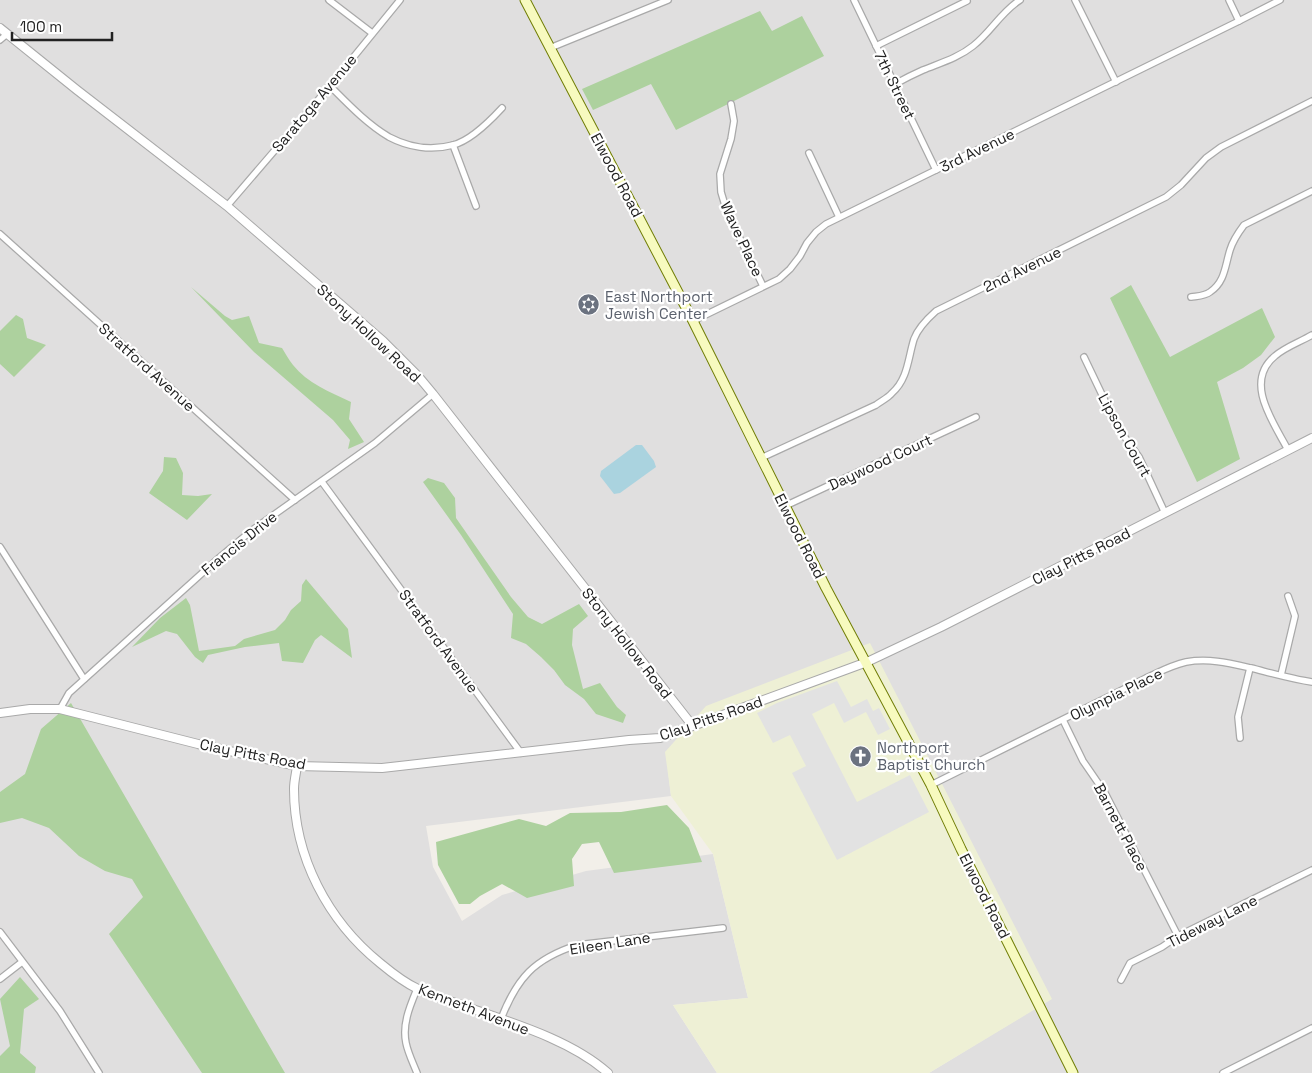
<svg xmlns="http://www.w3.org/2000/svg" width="1312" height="1073" viewBox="0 0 1312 1073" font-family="'Space Grotesk',sans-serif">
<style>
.residential{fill:#e0dfdf}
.farmland{fill:#eef0d5}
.forest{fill:#add19e}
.parking{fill:#e2e2e2}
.water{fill:#aad3df}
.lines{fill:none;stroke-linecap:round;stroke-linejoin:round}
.minor-casing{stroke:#a9a9a9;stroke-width:8}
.tertiary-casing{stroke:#a9a9a9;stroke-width:10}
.secondary-casing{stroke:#707d05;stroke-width:11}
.minor{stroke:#fff;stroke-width:5.5}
.tertiary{stroke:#fff;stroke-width:8}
.secondary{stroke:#f7fabf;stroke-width:9}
.labels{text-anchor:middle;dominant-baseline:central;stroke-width:4.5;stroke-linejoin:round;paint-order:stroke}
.street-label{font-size:15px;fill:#222;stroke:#fff}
.worship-label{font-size:15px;fill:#5b616d;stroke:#fff;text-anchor:start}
</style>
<rect width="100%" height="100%" fill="#f2efe9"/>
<!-- residential -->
<polygon class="residential" points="0,0 1312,0 1312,1073 929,1073 1051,999 666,752 671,796 426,826 433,867 462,921 502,895 586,871 713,854 748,998 673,1005 717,1073 0,1073"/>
<!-- farmland -->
<polygon class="farmland" points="870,643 1052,999 929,1073 717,1073 673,1005 748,998 713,854 671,796 665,752 706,706"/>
<!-- forest -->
<g class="forest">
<polygon points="760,11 772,31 802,16 824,56 676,130 651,84 593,110 582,89"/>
<polygon points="1131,285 1170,357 1262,308 1275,337 1261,355 1243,368 1217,382 1240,459 1197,482 1110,298"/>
<path d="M191,287L225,316L232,320L249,316L259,343L282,348C285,353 289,360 293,365C307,383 330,392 351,402L349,419L364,442L348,449L350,440L333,420L254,352Z"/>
<polygon points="16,315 23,319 27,338 46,345 14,377 0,364 0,331"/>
<polygon points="164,457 176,458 183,473 182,495 198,496 212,494 187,520 149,493 163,471"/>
<polygon points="428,478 444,483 455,498 456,518 511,597 528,617 542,624 579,604 588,616 573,629 572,645 583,689 600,683 617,707 626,715 623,723 596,714 584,699 565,685 554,670 541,657 526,644 511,638 513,614 461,535 423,482"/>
<polygon points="306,579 348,629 352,658 321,635 315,640 303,663 282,661 279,643 245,647 208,655 203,663 195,657 177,634 166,631 132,647 160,618 186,598 190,605 199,651 235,646 244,639 275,630 285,620 291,610 301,601 302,585"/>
<polygon points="71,703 285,1073 202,1073 109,934 143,897 132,879 105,871 79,856 49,828 22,818 0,823 0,792 25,774 41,729"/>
<polygon points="667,805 689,828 702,862 614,873 599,842 582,844 572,859 574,886 527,898 502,884 480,896 470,904 459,904 438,865 436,842 519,819 546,826 570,813 621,812"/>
<polygon points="20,977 39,999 24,1009 20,1053 36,1067 35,1073 0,1073 0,1056 10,1046 0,999"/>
</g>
<!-- parking -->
<polygon class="parking" points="837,681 851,707 867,699 873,711 879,708 890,729 878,735 866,712 844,723 834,703 812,714 857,802 910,775 929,812 837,860 792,773 806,766 790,735 773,743 757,713 777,703"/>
<!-- water -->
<polygon class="water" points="636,445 642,445 654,461 656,467 620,493 614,494 600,476 601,471"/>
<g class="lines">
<defs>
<g id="minor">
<polyline points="329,0 372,33"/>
<polyline points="854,0 936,170"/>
<polyline points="1075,0 1116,82"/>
<polyline points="1229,0 1239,21"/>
<polyline points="0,40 7,34"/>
<polyline points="876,46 967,1"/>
<polyline points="550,48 668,0"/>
<path d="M895,84C904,79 914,74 923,70C940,63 958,58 973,46C991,32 1001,12 1020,0"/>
<path d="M330,86C348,104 367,124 389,137C408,147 431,151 453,145C469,141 490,121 502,108"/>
<polyline points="731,104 734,121 731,139 720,174 721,192 727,212 763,286"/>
<polyline points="453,145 476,206"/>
<polyline points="809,153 839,217"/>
<polyline points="227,206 330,86 400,0"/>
<polyline points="0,234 295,500"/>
<path d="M1191,297C1197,296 1205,296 1210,292C1225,282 1225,266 1230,250C1233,240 1238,233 1244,225L1312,191"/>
<polyline points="693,321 779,279 790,269 800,256 807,243 816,232 826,224 1239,21 1280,0"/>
<polyline points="1084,357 1106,403 1119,429 1139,457 1165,513"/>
<path d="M1288,450C1274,423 1243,382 1275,356C1285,347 1300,342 1312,335"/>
<path d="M761,458L876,405C881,401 888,398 892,393C908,379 908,358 914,339C918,328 927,319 936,311L1166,197L1181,185L1206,158L1221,147L1312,101"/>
<polyline points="322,482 521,753"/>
<polyline points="785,506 976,417"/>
<polyline points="0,547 84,679"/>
<polyline points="1281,675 1295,616 1288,596"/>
<polyline points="60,709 69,693 220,557 251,531 375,443 433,394"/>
<polyline points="1063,720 1083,761 1105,793 1178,936"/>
<polyline points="1240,738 1238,717 1250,668"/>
<path d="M931,785L1146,678C1159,672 1172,665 1186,662C1209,658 1229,663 1251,668C1271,673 1292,679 1312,682"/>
<polyline points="0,932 60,1011 99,1073"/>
<polyline points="0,979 22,962"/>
<polyline points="1121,980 1130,963 1162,947 1178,936 1312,870"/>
<path d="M417,989C410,1006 402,1024 406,1043C408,1053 413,1063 417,1073"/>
<path d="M501,1019C517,978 534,959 577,945L723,928"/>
<polyline points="1223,1073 1312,1028"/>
</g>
<g id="tertiary">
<polyline points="0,28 77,90 227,206 383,341 418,376 433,394 692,725"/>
<polyline points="0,713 30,709 60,709 198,744 297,766 382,768 629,740 660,738 867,662 941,627 1312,438"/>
<path d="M297,766C296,774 294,781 294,789C294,857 328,921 380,963C392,973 405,983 418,989C432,996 447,1000 461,1005C509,1022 570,1039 608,1073"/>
</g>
<polyline id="secondary" points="525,0 693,321 826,588 931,785 961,849 1073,1073"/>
</defs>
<!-- minor casing -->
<use href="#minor" class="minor-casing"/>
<!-- tertiary casing -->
<use href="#tertiary" class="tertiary-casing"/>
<!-- secondary casing -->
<use href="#secondary" class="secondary-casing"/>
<!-- minor -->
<use href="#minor" class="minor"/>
<!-- tertiary -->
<use href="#tertiary" class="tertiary"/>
<!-- secondary -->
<use href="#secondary" class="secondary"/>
</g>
<!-- icons -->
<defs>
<symbol id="synagogue-disc" viewBox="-11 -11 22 22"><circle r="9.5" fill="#6b7280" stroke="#fff"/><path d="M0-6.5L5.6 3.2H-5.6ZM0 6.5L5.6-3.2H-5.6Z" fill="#fff"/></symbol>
<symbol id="church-disc" viewBox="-11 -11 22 22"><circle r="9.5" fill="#6b7280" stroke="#fff"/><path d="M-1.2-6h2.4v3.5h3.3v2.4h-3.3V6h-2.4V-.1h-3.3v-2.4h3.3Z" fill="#fff"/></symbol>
</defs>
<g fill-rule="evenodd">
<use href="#synagogue-disc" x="576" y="292" width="25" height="25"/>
<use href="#church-disc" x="848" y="744" width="25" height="25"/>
</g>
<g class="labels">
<!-- street labels -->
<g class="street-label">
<text transform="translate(895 85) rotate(64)">7th Street</text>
<text transform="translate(314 103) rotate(-50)">Saratoga Avenue</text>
<text transform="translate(977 150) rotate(-26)">3rd Avenue</text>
<text transform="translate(617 175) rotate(62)">Elwood Road</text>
<text transform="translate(742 239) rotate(65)">Wave Place</text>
<text transform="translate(1022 269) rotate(-26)">2nd Avenue</text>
<text transform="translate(369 333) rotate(43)">Stony Hollow Road</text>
<text transform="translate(147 367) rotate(42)">Stratford Avenue</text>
<text transform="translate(1125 435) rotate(61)">Lipson Court</text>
<text transform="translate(880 462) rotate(-25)">Daywood Court</text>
<text transform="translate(800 536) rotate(63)">Elwood Road</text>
<text transform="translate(239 543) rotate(-39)">Francis Drive</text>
<text transform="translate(1081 556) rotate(-27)">Clay Pitts Road</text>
<text transform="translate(439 641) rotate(54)">Stratford Avenue</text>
<text transform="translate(627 643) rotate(52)">Stony Hollow Road</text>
<text transform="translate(1116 694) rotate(-26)">Olympia Place</text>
<text transform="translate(711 718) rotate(-19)">Clay Pitts Road</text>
<text transform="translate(253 754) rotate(11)">Clay Pitts Road</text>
<text transform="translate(1121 827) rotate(62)">Barnett Place</text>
<text transform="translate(985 896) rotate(63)">Elwood Road</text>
<text transform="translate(1212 921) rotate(-27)">Tideway Lane</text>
<text transform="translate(610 943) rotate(-9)">Eileen Lane</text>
<text transform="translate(474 1009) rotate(21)">Kenneth Avenue</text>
</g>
<!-- worship labels -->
<g class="worship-label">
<text x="605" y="296">East Northport<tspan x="605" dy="17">Jewish Center</tspan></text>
<text x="877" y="747">Northport<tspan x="877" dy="17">Baptist Church</tspan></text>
</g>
</g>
<!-- scale -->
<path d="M12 32v8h100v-8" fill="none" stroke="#222222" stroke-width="2.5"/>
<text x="20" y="32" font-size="15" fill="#222222" stroke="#ffffff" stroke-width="4" paint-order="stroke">100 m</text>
</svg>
